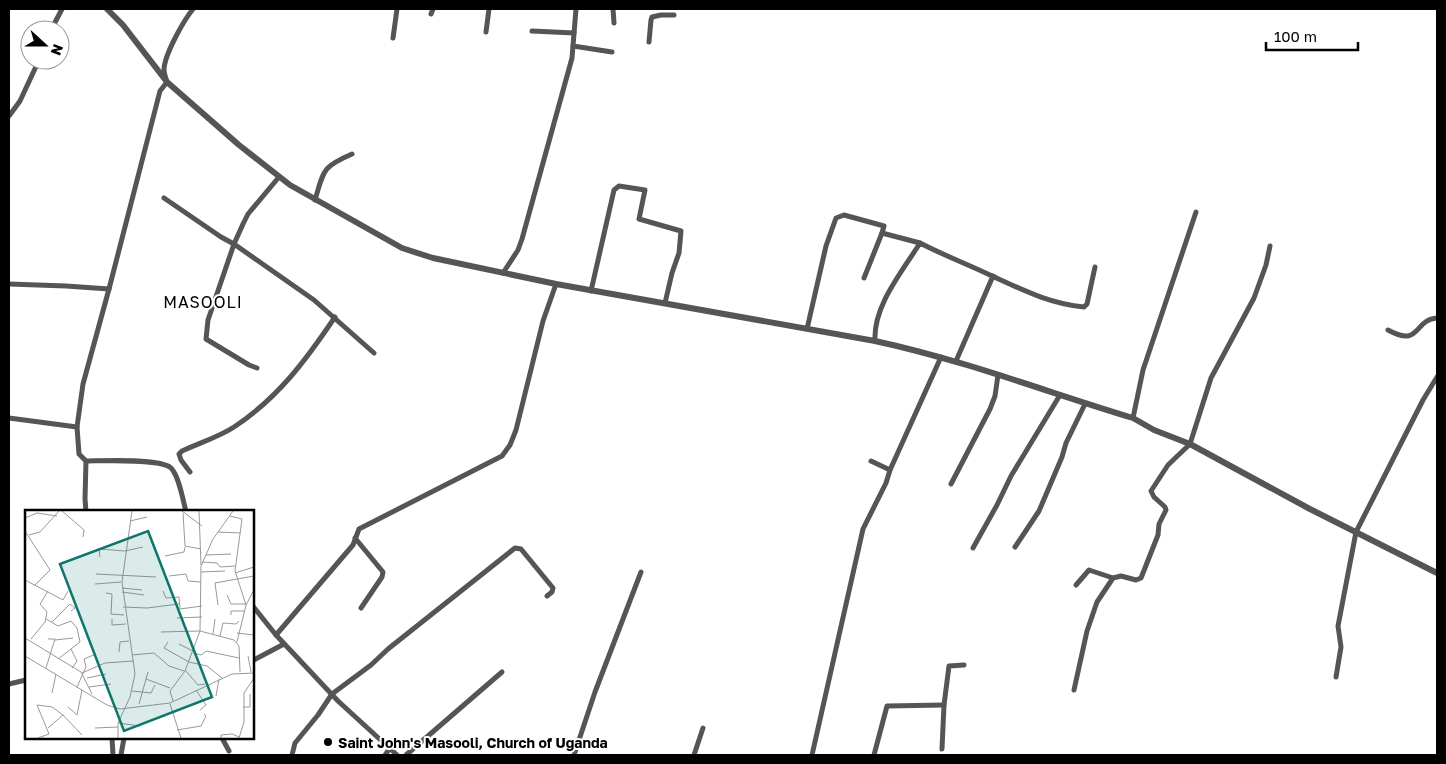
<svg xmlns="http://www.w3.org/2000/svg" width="1446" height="764" viewBox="0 0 1446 764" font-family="'Golos Text',sans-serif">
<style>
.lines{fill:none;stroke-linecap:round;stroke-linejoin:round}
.minor{stroke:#555;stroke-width:5}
.tertiary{stroke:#555;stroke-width:6}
.poi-dot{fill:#000;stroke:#fff;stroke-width:2}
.labels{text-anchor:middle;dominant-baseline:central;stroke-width:4;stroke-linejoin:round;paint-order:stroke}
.poi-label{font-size:14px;font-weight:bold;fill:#000;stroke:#fff;text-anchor:start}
.quarter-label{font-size:16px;letter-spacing:1px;fill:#000;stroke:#fff}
.inset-road{fill:none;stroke:#999;stroke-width:1}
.view{fill:#0f766e;fill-opacity:0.15;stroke:#0f766e;stroke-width:2.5}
.inset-edge{fill:none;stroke:#000;stroke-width:2.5}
</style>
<rect width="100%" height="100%" fill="#fff"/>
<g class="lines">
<!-- minor -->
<g class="minor">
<polyline points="613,9 614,23"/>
<polyline points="431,14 433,9"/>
<polyline points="51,30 62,9"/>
<polyline points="532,31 574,33"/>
<polyline points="486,32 489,9"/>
<polyline points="393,38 397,9"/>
<polyline points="649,42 651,20 652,17 661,15 674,15"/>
<polyline points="573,46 612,52"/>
<polyline points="9,116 20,101 39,60"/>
<polyline points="164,198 221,237 234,244 314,300 374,353"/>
<path d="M315,200C324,170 322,167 352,154"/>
<polyline points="503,273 518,250 522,239 572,58 576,9"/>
<polyline points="864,278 882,233 920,243"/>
<polyline points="9,284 66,286 109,289"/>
<polyline points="591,291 614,190 619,186 645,190 639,219 681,231 679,253 672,273 665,303"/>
<polyline points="807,329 826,246 836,218 844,215 884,226 882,233"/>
<path d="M1388,330C1421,348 1413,320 1437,318"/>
<path d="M875,341C873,306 902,272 920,243C943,255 967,264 990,275C1021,289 1049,304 1084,307L1087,304L1095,267"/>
<polyline points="956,361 993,276"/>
<polyline points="257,368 249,365 206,339 208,320 234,244 243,224 248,214 279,177"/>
<polyline points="9,418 77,427"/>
<polyline points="1133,418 1143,370 1196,212"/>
<path d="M86,461C102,461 160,458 171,468C179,476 183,500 186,512"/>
<polyline points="871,461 890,470"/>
<path d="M190,472L181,460L179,454L182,451C199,443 219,437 234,427C278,398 306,360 335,317"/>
<polyline points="951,484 990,409 995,396 998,375"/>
<path d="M86,512L85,499L86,461L79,454L77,427L83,384L109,289L160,91L167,82C166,78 164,74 164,70C164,55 184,20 193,9"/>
<polyline points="355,538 383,572 382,577 361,608"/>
<polyline points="1015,547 1039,511 1062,457 1066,443 1085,404"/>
<polyline points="973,548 997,505 1011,476 1060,395"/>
<polyline points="1076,585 1089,570 1113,578"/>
<polyline points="252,605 276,635 338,701 397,755"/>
<polyline points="276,635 353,545 359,529 502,456 510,445 516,430 543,321 556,284"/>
<polyline points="252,661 284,644"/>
<polyline points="1336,677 1341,647 1338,626 1356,532 1423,400 1437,377"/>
<polyline points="9,684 26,680"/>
<polyline points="1074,690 1087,631 1097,602 1113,578 1121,576 1136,580 1141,578 1158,535 1159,524 1166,510 1165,507 1154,497 1151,491 1168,465 1190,444 1211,378 1254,298 1266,265 1270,246"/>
<polyline points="112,738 113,755"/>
<polyline points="222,738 229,751"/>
<polyline points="942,749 944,705 949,666 964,665"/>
<polyline points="121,755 124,738"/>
<polyline points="292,755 295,743 318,715 332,694 371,665 388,649 515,548 521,549 553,588 552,592 547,596"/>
<polyline points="385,755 390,748"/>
<polyline points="406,755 502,672"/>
<polyline points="574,755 595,692 641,572"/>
<polyline points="694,755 703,728"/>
<polyline points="812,755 863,529 886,483 890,470 941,357"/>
<polyline points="874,755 887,706 944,705"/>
</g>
<!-- tertiary -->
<path class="tertiary" d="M107,9L123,25L167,82L239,145L290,185L402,248L433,258L556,284L875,341C963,360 1047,392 1133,418L1154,430L1190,444L1308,508L1437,573"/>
</g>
<!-- markers -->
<circle class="poi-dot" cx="328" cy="742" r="5"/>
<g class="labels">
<!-- poi labels -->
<g class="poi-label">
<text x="338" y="742">Saint John's Masooli, Church of Uganda</text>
</g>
<!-- quarter labels -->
<g class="quarter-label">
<text x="203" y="302">MASOOLI</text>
</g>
</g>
<!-- overview -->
<g transform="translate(25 510)">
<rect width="229" height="229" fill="#fff"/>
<path class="inset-road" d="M37,1L59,20L58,27M157,1L177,16M174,1L176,55M158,3L160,36L176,39M205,6L217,9L210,61L221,95L212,132M0,8L12,3L32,6M105,11L122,7M0,21L25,60L10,75M193,22L215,23M4,25L15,22L34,1M181,45L206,44M140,46L159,42L160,37M75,47L74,39L100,41L118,37M178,52L192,53L195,57L210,56M176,62L200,61M210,63L229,57M71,64L131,67M144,66L161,64L163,71L176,72M0,70L38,90L43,81M70,74L96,72M97,78L117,80M138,81L141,88L154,87L155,99L177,96M97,82L119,85M81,83L87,84L86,104L99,105M202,85L206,94H221M193,95L190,73L229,66M221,95L229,80M98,97L122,98L154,94M206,105V101H220M152,108L177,107M21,109L33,116L46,111L52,118L55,132L33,149M87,109V115L101,114M27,112L45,94L50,98L46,101M136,122L175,121L209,130L214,136L215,162M212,123L229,125M188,124L190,109M195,126L198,113L211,114L214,111M0,128L56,162L67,184M6,129L20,112L22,102L15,94L23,81M30,130L48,128M143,132L139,138L164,152L182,156L197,168M154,134L168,141M46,139L52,151L47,158M94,142L95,132L104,131M168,143L176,145L181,141L214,148M107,145L129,143L144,156L159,161M0,146L82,195L95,199L145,193L207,164L229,163M223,146L226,162M21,158L30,129H23M160,160L173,175L180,174M57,163L80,153L108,151M62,168L81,164M121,169L145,178M52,177L61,157L59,149L71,144M64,177L86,174M171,180L181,195L175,200M107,181L126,183L130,175M27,183L31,164M191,186L194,169M148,191L145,181L160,161L175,121L176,56L188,29L208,1M114,194L123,162M145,194L156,228M43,197L52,205L57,180M218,197H225V184M93,213L115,216M23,218L38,205L57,225M70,218L93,217M152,220L176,216L181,206L179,204M13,228L24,224L12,195L27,197L38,205M93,228V213L105,187L110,164L97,72L107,1M196,228V225L207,224L214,227M214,228L219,212V183L229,168"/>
<path class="view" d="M123,21L187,187L99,221L35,54Z"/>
<rect width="229" height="229" class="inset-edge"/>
</g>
<!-- border -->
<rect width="1446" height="764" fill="none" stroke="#000000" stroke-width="20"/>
<!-- north arrow -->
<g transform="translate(45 45) rotate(111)"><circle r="24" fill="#ffffff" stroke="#999999"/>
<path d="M0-4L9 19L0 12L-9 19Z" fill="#000000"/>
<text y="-8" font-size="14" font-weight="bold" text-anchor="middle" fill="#000000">N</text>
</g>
<!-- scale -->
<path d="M1266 42v8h92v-8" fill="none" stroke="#000000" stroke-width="2.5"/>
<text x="1274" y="42" font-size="15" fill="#000000" stroke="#ffffff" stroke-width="4" paint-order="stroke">100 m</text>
</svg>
